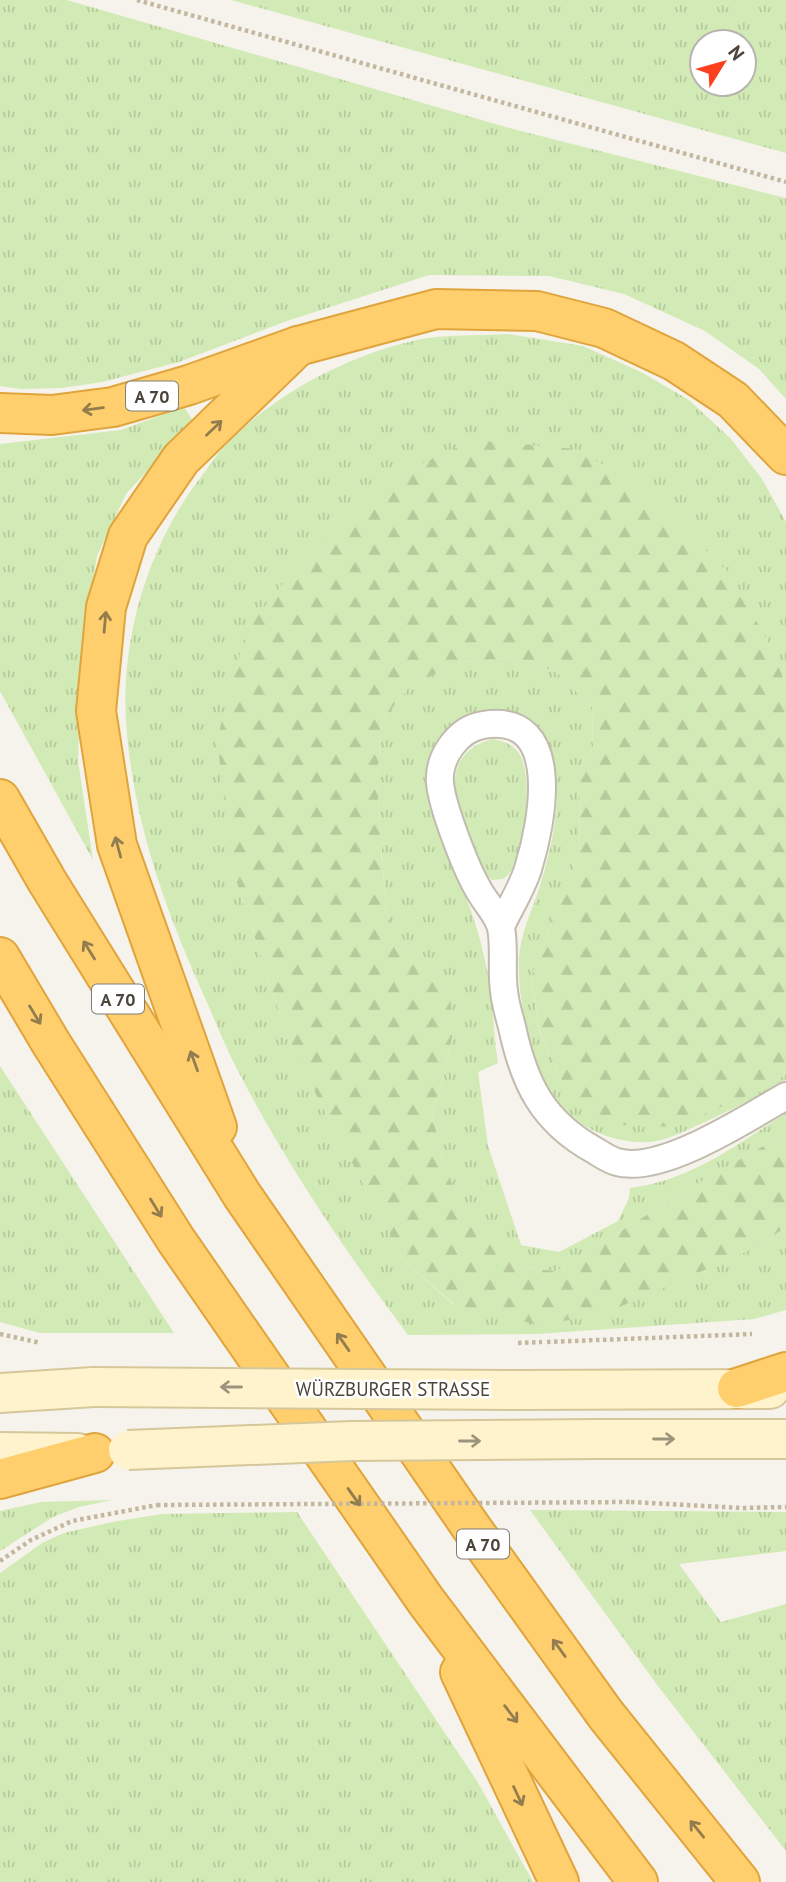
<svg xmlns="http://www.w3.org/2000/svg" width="786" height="1882" viewBox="0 0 786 1882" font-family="'PT Sans',sans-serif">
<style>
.grass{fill:url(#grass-tufts);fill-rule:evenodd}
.forest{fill:url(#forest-firs)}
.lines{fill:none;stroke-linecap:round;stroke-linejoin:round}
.lane-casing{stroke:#c2bbae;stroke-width:30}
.secondary-casing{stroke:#d6c79b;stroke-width:42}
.highway-casing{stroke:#e0a43c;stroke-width:42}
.path{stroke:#c4b79f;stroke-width:4.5;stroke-dasharray:3.5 3.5;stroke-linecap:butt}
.lane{stroke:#fff;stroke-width:26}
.secondary{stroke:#fff3cd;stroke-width:38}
.highway{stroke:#ffcf6e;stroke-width:38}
.secondary-bridge-casing{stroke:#d6c79b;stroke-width:42;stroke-linecap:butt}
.path-bridge{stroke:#c4b79f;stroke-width:4.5;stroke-dasharray:3.5 3.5;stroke-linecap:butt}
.secondary-bridge{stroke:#fff3cd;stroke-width:38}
.oneway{stroke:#937c4e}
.oneway2{stroke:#9c937c}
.labels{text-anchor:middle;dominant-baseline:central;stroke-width:5;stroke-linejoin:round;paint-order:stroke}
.shield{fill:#fff;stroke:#817c74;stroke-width:2}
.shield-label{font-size:18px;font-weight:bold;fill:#4b4439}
.street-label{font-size:19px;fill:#4b4439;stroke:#fff}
</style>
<defs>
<pattern id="grass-tufts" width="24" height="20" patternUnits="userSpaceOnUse" patternTransform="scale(1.75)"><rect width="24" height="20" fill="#d2eab5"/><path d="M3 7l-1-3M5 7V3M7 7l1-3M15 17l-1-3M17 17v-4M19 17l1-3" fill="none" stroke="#b6ca9c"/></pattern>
<pattern id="forest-firs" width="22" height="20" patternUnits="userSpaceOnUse" patternTransform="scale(1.75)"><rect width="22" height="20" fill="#d2eab5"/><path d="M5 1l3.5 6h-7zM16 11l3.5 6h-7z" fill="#b6ca9c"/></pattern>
</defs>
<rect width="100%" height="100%" fill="#f6f3ec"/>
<!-- grass -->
<g class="grass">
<polygon points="0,0 67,0 513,129 786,198 786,399 759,369 705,331 624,294 549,276 429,275 287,321 179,362 102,382 62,388 21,389 0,386"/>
<path d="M231,0H786V153ZM702,42H744V84H702Z"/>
<path d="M508,334L583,346L641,372L689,400L731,439L762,479L786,522V685L770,645L576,449L233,871L290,1045L403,1260L454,1305L757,1247L786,1227V1310L754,1319L537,1334L408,1335C345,1251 284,1161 236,1067C223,1042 213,1015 201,989C163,904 132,815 126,721C121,636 149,544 201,477C209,466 216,455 225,446C273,394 349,355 417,340C445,334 478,336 508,334Z"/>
<polygon points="184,407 193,421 126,494 97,556 82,648 78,761 93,860 0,691 0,444 121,430"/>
<path d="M515,657L558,673L592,707L593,746L580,778L579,853L531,977L539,1030L561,1080L760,1090L786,1074V1080C759,1096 731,1110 703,1123C689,1129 672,1138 657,1141C614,1148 566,1123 545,1086C529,1058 517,990 519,958C520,934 532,911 539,889C553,844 572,769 537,731C524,717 509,709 489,711C472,712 459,719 447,733C430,752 424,779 429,804C431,815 437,825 441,835C453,867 469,900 478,933C484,954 489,976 491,997C494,1019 494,1041 498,1063L478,1072L488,1146L521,1245L559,1252L618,1221L629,1198L630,1188C689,1181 737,1145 786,1113V1133L697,1184L556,1271L517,1267L458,1198L441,1155L432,1112L443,1080L454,1028L449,988L435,963L406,946L386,912L377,781L382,720L411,685L462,662Z"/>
<path d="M493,739C504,741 513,744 520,755C533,775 527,866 503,879C502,879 494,880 492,880C480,869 475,854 468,838C453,801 440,752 493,739Z"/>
<polygon points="0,1066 174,1333 40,1333 0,1322"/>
<polygon points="112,1500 79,1507 53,1517 0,1551 0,1511 41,1502"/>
<polygon points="530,1510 786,1512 786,1551 679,1564 721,1622 786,1604 786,1851 658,1686"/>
<polygon points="297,1512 477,1781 533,1882 0,1882 0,1573 42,1543 64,1533 112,1522 162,1514"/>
</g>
<!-- forest -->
<polygon class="forest" points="474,440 576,449 641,487 728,572 770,645 786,685 786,1074 760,1090 675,1127 619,1125 583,1109 561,1080 539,1029 531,977 579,853 580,778 593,746 592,707 558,673 515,657 462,662 411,685 382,720 377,781 386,912 406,946 435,963 449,988 454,1028 443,1080 432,1112 441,1155 458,1198 517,1267 556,1271 697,1184 786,1133 786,1227 757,1247 601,1315 538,1325 455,1305 403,1260 290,1045 233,871 217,739 247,628 317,541 403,472"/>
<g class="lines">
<defs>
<path id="lane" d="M501,926C510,907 522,888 528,869C542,824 565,711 483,725C458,729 438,757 440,783C442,806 465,866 477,887C483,900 498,914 501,928C505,948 501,971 504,991C505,1003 509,1015 512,1027C524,1083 542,1121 594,1150C601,1154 609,1160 617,1162C661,1175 747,1118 786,1096"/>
<g id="secondary">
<polyline points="520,1390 770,1389"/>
<polyline points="0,1393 94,1387"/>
<polyline points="596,1439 786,1439"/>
<polyline points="0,1452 78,1453"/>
</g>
<g id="highway">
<polyline points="0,413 52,415 113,407 189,385 298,346 436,309 537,311 604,328 674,361 733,400 786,455"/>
<polyline points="0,799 47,881 242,1195 471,1527 606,1715 740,1882"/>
<polyline points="0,957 51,1043 176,1240 426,1601 638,1882"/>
<polyline points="217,1127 117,845 96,711 106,607 128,536 181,459 298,346"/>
<polyline points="737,1388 786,1372"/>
<polyline points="0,1479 95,1453"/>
<polyline points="460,1672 559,1882"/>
</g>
</defs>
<!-- lane casing -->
<use href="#lane" class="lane-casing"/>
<!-- secondary casing -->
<use href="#secondary" class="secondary-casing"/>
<!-- highway casing -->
<use href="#highway" class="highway-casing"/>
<!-- path -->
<g class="path">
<polyline points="137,0 786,182"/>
<polyline points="0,1334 41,1343"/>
<polyline points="547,1342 752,1334"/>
<polyline points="631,1502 742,1508 786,1507"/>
<polyline points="0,1561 31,1540 72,1521 157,1505"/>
</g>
<!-- lane -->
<use href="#lane" class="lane"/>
<!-- secondary -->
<use href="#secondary" class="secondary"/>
<!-- highway -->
<use href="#highway" class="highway"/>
<defs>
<g id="secondary-bridge">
<polyline points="94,1387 520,1390"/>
<polyline points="128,1450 352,1441 596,1439"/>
</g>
</defs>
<!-- secondary-bridge casing -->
<use href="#secondary-bridge" class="secondary-bridge-casing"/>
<!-- path-bridge -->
<g class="path-bridge">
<polyline points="518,1343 542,1342"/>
<polyline points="157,1505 631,1502"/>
</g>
<!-- secondary-bridge -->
<use href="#secondary-bridge" class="secondary-bridge"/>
</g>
<!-- one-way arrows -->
<defs><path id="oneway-shaft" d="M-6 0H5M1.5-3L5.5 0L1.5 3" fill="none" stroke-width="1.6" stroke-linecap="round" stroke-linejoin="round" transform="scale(1.75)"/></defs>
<g class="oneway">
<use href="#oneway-shaft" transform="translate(93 409) rotate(173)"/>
<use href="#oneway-shaft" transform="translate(214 428) rotate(-44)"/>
<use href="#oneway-shaft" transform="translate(105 622) rotate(-85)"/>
<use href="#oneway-shaft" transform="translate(118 847) rotate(-105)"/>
<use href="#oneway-shaft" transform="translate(89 950) rotate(-122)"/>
<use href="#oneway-shaft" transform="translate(35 1015) rotate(59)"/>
<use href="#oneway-shaft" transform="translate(194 1061) rotate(-110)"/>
<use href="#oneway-shaft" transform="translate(156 1208) rotate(58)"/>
<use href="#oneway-shaft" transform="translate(343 1342) rotate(-125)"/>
<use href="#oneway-shaft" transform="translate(354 1497) rotate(55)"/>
<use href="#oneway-shaft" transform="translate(559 1648) rotate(-126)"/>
<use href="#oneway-shaft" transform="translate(511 1714) rotate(53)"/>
<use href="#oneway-shaft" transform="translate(518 1796) rotate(65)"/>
<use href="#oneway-shaft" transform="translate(697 1829) rotate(-129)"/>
</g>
<g class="oneway2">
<use href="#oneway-shaft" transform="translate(231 1387) rotate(-180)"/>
<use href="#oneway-shaft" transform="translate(664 1439)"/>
<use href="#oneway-shaft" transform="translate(470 1441)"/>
</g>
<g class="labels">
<!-- shield labels -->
<g class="shield">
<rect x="126" y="381.5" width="52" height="29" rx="5"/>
<rect x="92" y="984.5" width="52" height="29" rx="5"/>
<rect x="457" y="1529.5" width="52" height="29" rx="5"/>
</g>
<g class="shield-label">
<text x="152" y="396">A 70</text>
<text x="118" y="999">A 70</text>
<text x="483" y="1544">A 70</text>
</g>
<!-- street labels -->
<g class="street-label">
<text x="393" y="1389">WÜRZBURGER STRASSE</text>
</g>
</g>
<!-- north arrow -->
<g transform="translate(723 63) rotate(53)"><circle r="33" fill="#ffffff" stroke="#b7b4b0" stroke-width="2"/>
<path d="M0-5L12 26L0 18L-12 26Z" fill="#fc3f1d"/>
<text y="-10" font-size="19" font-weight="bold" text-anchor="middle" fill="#4b4439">N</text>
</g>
</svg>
